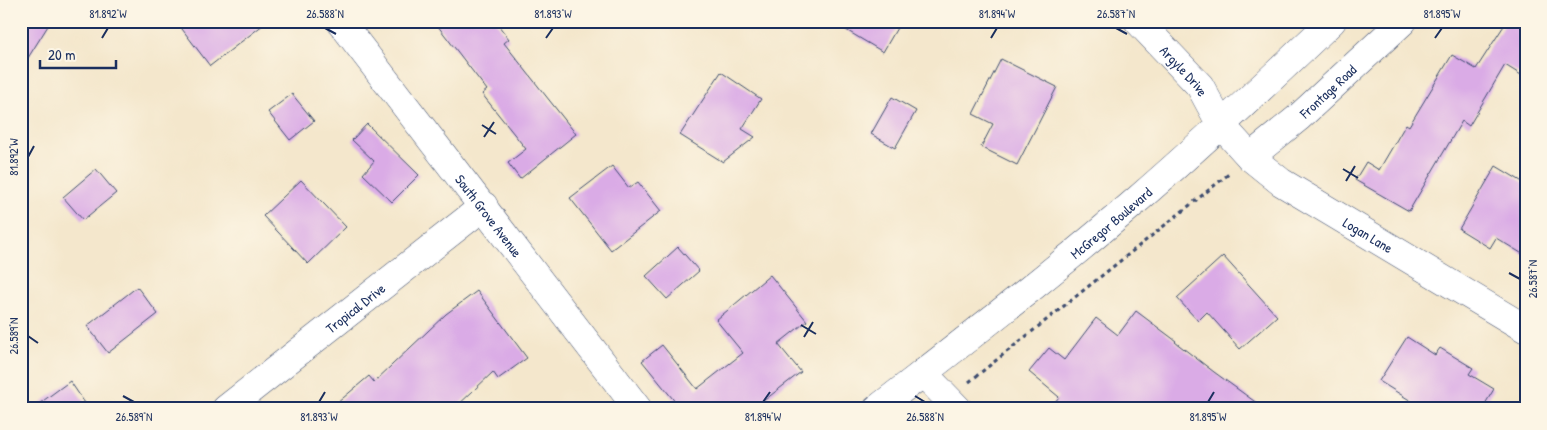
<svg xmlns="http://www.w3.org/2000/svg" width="1547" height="430" viewBox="0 0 1547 430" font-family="'Patrick Hand',sans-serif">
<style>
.building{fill:#daabe6}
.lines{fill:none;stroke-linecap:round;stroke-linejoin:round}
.minor-casing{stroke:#3c4b6e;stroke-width:29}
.major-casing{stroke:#3c4b6e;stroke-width:29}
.path{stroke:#3c4b6e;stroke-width:3;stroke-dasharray:4 4;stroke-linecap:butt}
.minor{stroke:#fff;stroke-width:28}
.major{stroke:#fff;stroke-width:28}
.ticks{fill:none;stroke:#1b2f5e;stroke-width:2}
.labels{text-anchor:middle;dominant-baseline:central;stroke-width:4;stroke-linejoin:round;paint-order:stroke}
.street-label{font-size:14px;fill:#1b2f5e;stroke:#fcf5e5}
.neatline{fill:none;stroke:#1b2f5e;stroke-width:2}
.ticks-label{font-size:12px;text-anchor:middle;fill:#1b2f5e}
</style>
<rect width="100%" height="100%" fill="#fcf5e5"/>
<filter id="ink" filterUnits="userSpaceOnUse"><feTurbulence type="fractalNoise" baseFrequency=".02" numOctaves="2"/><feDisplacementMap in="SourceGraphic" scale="10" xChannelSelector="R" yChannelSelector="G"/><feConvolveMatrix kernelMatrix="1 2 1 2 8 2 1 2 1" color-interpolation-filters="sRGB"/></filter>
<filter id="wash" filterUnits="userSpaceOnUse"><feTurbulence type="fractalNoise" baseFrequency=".0096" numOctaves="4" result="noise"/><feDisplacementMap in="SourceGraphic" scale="20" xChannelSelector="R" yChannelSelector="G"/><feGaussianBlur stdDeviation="1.12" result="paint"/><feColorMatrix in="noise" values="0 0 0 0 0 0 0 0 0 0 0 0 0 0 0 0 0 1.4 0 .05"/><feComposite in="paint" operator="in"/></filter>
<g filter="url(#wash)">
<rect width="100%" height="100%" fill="#f4e7cc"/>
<g id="blocks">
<!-- building -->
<g class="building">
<polygon points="21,21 51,21 21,69"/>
<polygon points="176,21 268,21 210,66"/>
<polygon points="434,21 495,21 509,39 504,43 576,134 520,179 508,163 526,149 482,94 487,90"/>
<polygon points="831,21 901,21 883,52"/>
<polygon points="1507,21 1526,21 1526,78 1505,65 1469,126 1462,121 1409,211 1355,180 1366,162 1379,170 1406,124 1409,126 1452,55 1476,69"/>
<polygon points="1001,59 1057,87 1017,165 981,147 993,124 973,114"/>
<polygon points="721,72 761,99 742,129 755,137 723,162 680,135"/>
<polygon points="292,94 314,121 290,140 268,112"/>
<polygon points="892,97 916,111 895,148 871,134"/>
<polygon points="367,124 419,175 392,202 363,174 374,161 352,140"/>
<polygon points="612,166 629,188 638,182 661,211 611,250 570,198"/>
<polygon points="1496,166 1526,184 1526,256 1496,238 1490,248 1459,229"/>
<polygon points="96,169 116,193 83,220 63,197"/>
<polygon points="301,180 346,227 308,264 263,216"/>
<polygon points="678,247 699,271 667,299 646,276"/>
<polygon points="1223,256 1277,316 1240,349 1207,312 1198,321 1177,298"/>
<polygon points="770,275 807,321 778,344 801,372 753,409 672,409 677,404 642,361 662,345 697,389 743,353 716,320"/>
<polygon points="137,287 158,314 108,353 87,326"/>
<polygon points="477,291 527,358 498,379 493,372 454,409 330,409 369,376 374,382 446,314"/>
<polygon points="1136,311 1176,341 1175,342 1214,372 1265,409 1049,409 1059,397 1029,372 1049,348 1064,360 1096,318 1118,335"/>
<polygon points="1407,337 1435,355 1440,348 1473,368 1469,374 1494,389 1482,409 1424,409 1379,381"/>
<polygon points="70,381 89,409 32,409"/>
</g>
</g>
</g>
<g filter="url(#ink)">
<use href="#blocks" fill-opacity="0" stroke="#3c4b6e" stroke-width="1"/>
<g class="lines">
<defs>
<g id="minor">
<path id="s1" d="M340,21L638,409"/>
<path id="s2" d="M1138,21L1200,86L1221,125L1250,157L1281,182L1526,329"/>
<path id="s3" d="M1250,157L1298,118L1403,21"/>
<polyline points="923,373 958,409"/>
<path id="s4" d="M226,409L484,206"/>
</g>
<g id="major">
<path id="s5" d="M877,409C964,341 1053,273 1137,200C1204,142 1268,82 1332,21"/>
</g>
</defs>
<!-- minor casing -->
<use href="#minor" class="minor-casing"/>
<!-- major casing -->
<use href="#major" class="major-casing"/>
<!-- path -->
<polyline class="path" points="969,382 1230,173"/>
<!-- minor -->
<use href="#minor" class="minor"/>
<!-- major -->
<use href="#major" class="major"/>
</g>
</g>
<!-- ticks -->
<path class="ticks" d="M325,28L336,34M1116,28L1127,34M102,38L108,28M546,38L553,28M991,38L997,28M1435,38L1442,28M482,125L496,134M484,137L494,122M28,157L34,146M1343,169L1358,178M1346,181L1355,166M1509,273L1520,279M801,325L816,334M28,336L38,343M804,337L813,322M123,396L134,402M915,396L925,402M319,402L325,392M763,402L770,392M1208,402L1214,392"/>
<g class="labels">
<!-- street labels -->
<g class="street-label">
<text stroke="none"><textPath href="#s2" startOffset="68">Argyle Drive</textPath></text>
<text stroke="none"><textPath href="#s3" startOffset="102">Frontage Road</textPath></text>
<text stroke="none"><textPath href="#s1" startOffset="245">South Grove Avenue</textPath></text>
<text stroke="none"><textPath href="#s5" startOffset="299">McGregor Boulevard</textPath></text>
<text stroke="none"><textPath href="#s2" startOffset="319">Logan Lane</textPath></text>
<text stroke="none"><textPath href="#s4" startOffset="164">Tropical Drive</textPath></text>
</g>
</g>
<!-- margin -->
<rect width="1547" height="430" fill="none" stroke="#fcf5e5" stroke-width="55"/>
<!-- scale -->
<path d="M40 60v8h76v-8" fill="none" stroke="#1b2f5e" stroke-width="2.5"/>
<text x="48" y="60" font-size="15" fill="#1b2f5e" stroke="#fcf5e5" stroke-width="4" paint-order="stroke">20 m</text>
<rect x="28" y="28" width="1492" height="374" class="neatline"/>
<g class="ticks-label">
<text x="108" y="18">81.892°W</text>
<text x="325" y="18">26.588°N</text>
<text x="553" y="18">81.893°W</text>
<text x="997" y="18">81.894°W</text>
<text x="1116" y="18">26.587°N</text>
<text x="1442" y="18">81.895°W</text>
<text transform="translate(14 157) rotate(-90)" y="4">81.892°W</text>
<text transform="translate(1533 279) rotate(-90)" y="4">26.587°N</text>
<text transform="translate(14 336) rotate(-90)" y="4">26.589°N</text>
<text x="134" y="421">26.589°N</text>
<text x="319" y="421">81.893°W</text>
<text x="763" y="421">81.894°W</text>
<text x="925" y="421">26.588°N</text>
<text x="1208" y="421">81.895°W</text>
</g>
</svg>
